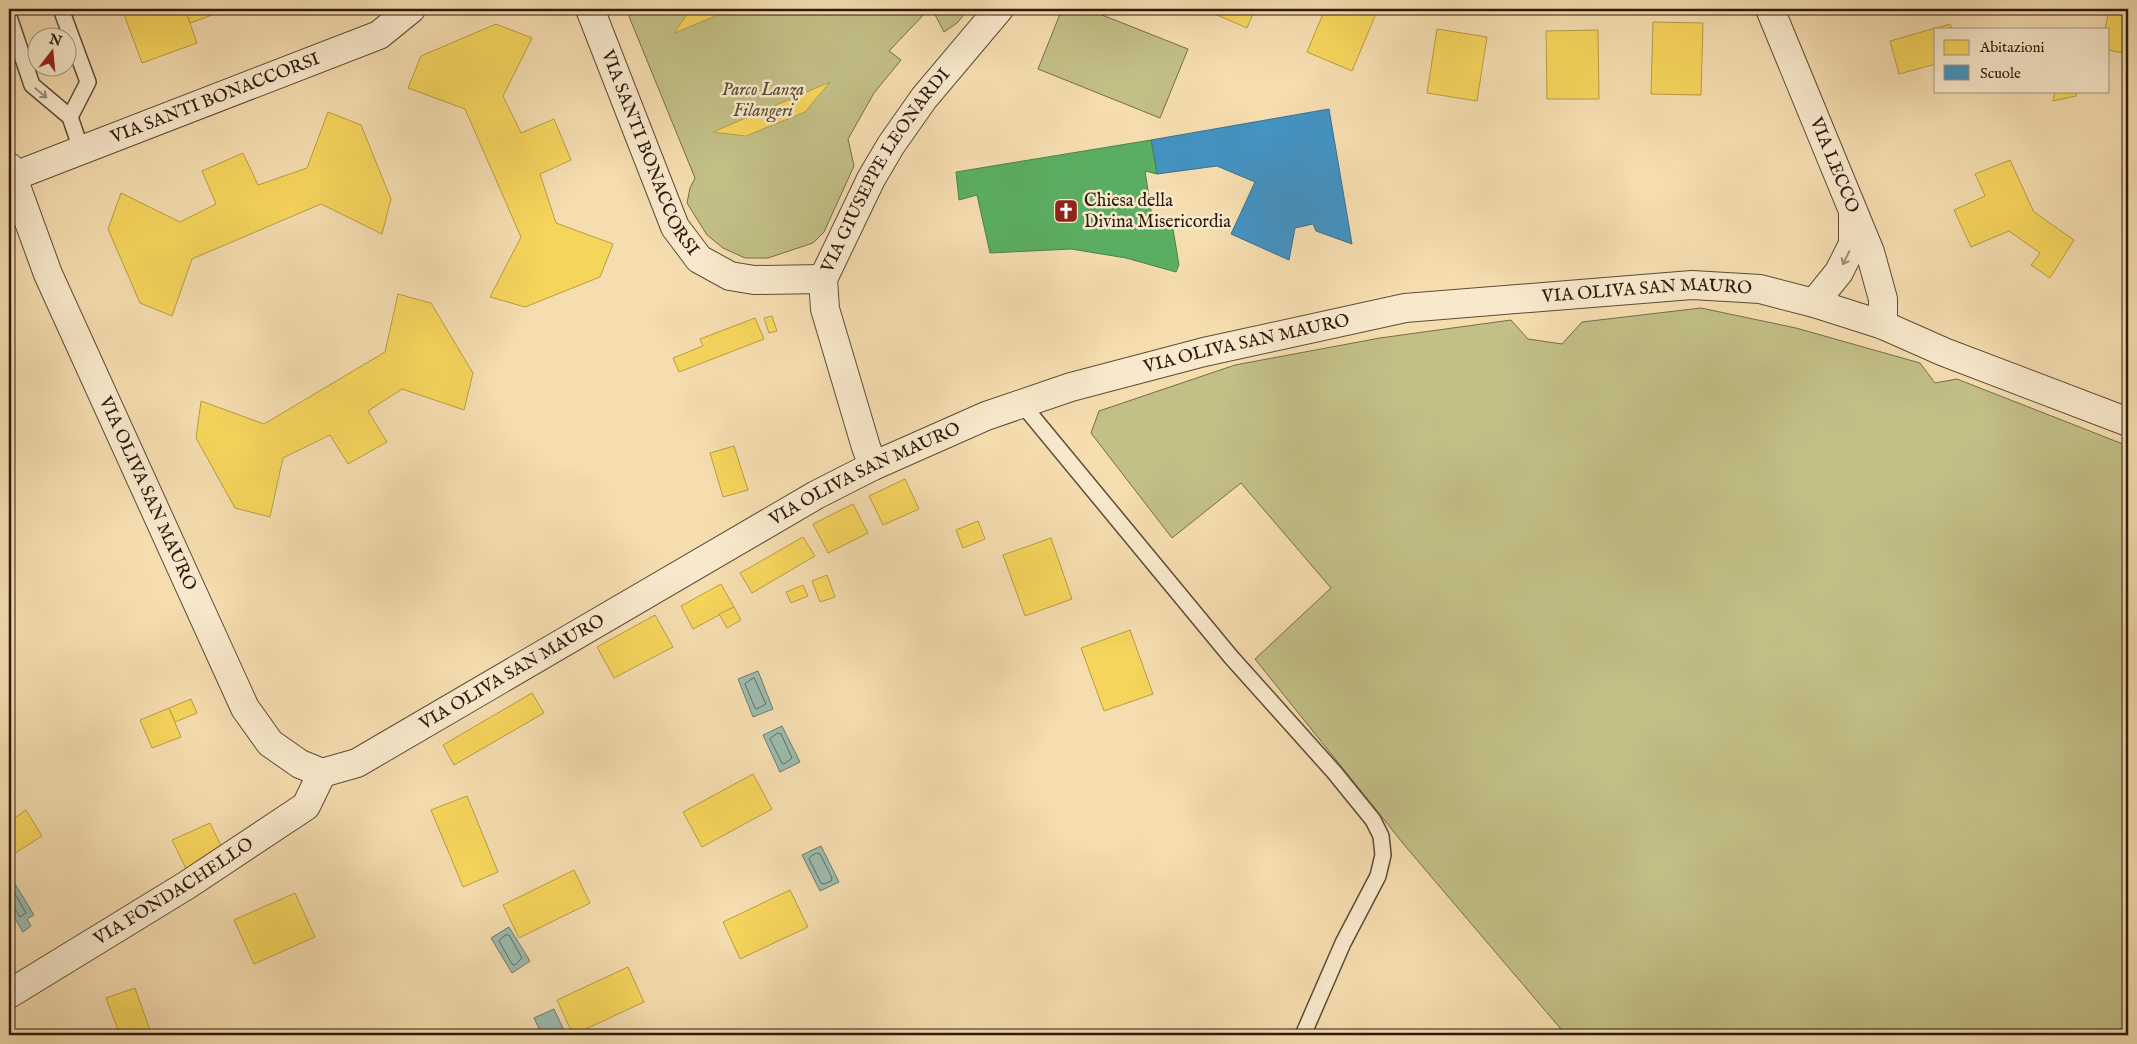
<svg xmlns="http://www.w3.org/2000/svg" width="2137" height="1044" viewBox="0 0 2137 1044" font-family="'IM FELL English',serif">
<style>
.green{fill:#c2bf87;stroke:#776c4a}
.water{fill:#9cbbaf;stroke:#6f7b6e}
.homes{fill:#f6d55c;stroke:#b99d44}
.schools{fill:#4393c3;stroke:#3c6f8c}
.public{fill:#5aae61;stroke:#4c8248}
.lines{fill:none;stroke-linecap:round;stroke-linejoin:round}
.shore{stroke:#646a5e;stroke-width:1}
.service-casing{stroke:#5e4b36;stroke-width:18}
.minor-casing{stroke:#5e4b36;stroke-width:30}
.tertiary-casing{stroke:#5e4b36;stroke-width:30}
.service{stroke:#f8e9cc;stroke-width:15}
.minor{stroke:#f8e9cc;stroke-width:28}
.tertiary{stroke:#f8e9cc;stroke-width:28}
.oneway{stroke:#9c8c76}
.labels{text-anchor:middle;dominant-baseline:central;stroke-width:5;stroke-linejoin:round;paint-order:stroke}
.park-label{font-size:18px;font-style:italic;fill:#594c32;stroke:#f8e9cc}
.street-label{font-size:18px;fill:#2c1a0d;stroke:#f8e9cc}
.poi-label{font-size:18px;fill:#2c1a0d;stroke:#f8e9cc;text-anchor:start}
</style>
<rect width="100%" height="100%" fill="#f5ddb0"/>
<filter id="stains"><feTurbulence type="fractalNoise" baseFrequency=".004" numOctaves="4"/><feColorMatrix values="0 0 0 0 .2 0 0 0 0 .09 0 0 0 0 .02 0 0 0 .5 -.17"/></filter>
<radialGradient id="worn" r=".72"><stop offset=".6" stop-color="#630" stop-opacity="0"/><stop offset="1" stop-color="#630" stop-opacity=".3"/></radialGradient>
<!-- green -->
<g class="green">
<polygon points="626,9 929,9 889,51 901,60 874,93 848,139 854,166 824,232 813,243 768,258 745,258 723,248 707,235 687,203 690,188 695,178"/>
<polygon points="932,9 969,9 957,23 944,32"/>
<polygon points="1062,9 1087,9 1188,49 1160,118 1038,69"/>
<polygon points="1701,308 1796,328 1920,363 1935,383 1957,379 2128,446 2128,1035 1566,1035 1406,847 1255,659 1331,588 1241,483 1172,538 1091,433 1099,411 1235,365 1380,338 1511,320 1528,339 1562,344 1582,322"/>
</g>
<!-- water -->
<g class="water">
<polygon points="758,671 773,709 753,717 738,679"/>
<polygon points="782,726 800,762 780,772 763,735"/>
<polygon points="821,846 839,882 820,891 802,855"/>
<polygon points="15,884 34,915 27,919 31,926 23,932 9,909 9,888"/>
<polygon points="509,927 530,961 512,973 491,938"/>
<polygon points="554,1009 566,1035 542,1035 534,1018"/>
</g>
<!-- homes -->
<g class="homes">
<polygon points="122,9 185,9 197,43 142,63"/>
<polygon points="185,9 222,9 223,11 190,23"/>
<polygon points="691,9 733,9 674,33"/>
<polygon points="1203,9 1255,9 1247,28"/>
<polygon points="1325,9 1378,9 1352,71 1307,52"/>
<polygon points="2109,9 2128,9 2128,54 2108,50 2108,29 2105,29"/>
<polygon points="1653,22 1703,23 1701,95 1651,94"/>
<polygon points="496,24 532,38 503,96 521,133 554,119 571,160 540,174 556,223 613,244 600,277 525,307 490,297 521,237 465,109 408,88 421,56"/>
<polygon points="1950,24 1952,29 1936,29 1936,64 1899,74 1890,41"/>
<polygon points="1437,29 1487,37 1477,101 1427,93"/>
<polygon points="1598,30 1599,99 1547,99 1546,31"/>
<polygon points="830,82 805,112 746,136 713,132"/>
<polygon points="2055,91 2077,91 2076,96 2053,101"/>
<polygon points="328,112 361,125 391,199 382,234 321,204 192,259 172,316 140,303 108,229 121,193 180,222 216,204 202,171 243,153 258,185 307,168"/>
<polygon points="2010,160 2034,212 2074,240 2050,278 2031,265 2040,253 2009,231 1971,247 1954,210 1985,196 1975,174"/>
<polygon points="398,294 431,303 473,373 464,410 402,389 368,411 387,442 348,464 330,435 283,458 270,517 235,508 196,438 201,401 264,424 385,352"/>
<polygon points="772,316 777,331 769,333 764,318"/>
<polygon points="755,318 764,339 679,372 673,358 703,346 700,339"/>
<polygon points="734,446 748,490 723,497 710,453"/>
<polygon points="905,479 919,509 883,525 869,496"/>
<polygon points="853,504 868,533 828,553 813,524"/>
<polygon points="978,521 985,539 963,548 956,530"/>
<polygon points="803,537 815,556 752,593 740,573"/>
<polygon points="1051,538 1072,599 1025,616 1003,555"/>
<polygon points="827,575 835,597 820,602 812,581"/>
<polygon points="721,584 734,607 693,629 681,606"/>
<polygon points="803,585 808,596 791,603 786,592"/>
<polygon points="734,607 741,620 727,628 719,614"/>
<polygon points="655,615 673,647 614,678 597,647"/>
<polygon points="1130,630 1153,694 1104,711 1081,648"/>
<polygon points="532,693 544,713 454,765 443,745"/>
<polygon points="191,699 197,713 175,722 169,708"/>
<polygon points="169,708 181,737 152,748 140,720"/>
<polygon points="753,774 772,809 702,847 683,812"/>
<polygon points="467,796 498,872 463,887 431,810"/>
<polygon points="26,810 42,836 9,857 9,822"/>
<polygon points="210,823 224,852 186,869 172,840"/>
<polygon points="574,870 590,903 519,938 503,905"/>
<polygon points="790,890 808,927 740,959 723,922"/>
<polygon points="295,893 315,937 254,964 234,920"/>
<polygon points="628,967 644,1002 573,1035 557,1000"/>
<polygon points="135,988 150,1030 135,1035 120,1035 106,998"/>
</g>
<!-- schools -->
<polygon class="schools" points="1329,109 1352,244 1316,231 1313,224 1295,228 1289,260 1231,234 1255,182 1217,166 1157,174 1151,140"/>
<!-- public -->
<polygon class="public" points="1151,140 1157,174 1145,171 1153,223 1172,223 1179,265 1176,272 1126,258 1071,249 990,253 977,195 959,200 956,172"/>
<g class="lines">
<!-- shore -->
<g class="shore">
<polygon points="754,678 766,704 757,709 755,708 745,684"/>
<polygon points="778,733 781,734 792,758 784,764 782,763 770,739"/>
<polygon points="817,853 820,854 832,878 831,881 824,884 821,883 809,859 810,857"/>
<polyline points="9,892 14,892 26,913 20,917 14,908 9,907"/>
<polygon points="506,935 509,935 522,958 515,965 512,964 499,941"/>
</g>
<defs>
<g id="service">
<polyline points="61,9 88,82 70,117"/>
<polyline points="9,17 32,85 70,117 82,152"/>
<polyline points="1022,404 1231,657 1334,772 1373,820 1381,836 1383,855 1378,876 1343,943 1303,1035"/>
</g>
<g id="minor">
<path id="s1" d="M590,9L675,227L699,259L730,276L754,280L823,279"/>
<path id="s2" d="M1770,9L1870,252L1883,299V325"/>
<path id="s3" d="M12,177L379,35L411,9"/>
<polyline points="1814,303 1839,272 1853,244 1853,215"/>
<path id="s4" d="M9,994L187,885L306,806L322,773"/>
</g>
<g id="tertiary">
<path id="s5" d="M9,167L48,274L245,708L270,743L300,764L322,773L357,763L816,495L873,466L986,416L1071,387L1204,352L1405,308L1692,285L1760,289L1814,303L1883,325L1944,352L2128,422"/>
<path id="s6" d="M873,466L866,447L825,309L823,279L871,179L891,145L924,98L999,9"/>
</g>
</defs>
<!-- service casing -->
<use href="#service" class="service-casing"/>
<!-- minor casing -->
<use href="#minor" class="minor-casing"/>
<!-- tertiary casing -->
<use href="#tertiary" class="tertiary-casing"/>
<!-- service -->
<use href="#service" class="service"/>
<!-- minor -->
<use href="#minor" class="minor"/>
<!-- tertiary -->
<use href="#tertiary" class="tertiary"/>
</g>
<!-- one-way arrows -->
<defs><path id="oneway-shaft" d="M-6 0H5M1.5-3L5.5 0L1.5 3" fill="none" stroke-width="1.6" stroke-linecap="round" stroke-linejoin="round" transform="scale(1.25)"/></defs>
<g class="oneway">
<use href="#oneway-shaft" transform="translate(41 93) rotate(40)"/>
<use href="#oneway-shaft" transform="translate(1846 258) rotate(116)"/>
</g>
<!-- icons -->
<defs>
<symbol id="church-square" viewBox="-11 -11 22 22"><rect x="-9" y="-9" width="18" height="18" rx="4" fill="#8f2418" stroke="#f8e9cc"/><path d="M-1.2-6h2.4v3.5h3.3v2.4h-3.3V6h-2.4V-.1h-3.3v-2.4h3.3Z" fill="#fff"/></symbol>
</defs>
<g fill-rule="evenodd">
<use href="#church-square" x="1052" y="197" width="28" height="28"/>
</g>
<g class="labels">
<!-- park labels -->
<g class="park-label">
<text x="763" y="90">Parco Lanza<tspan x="763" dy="21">Filangeri</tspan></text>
</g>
<!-- street labels -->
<g class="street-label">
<text stroke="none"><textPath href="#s3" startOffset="218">VIA SANTI BONACCORSI</textPath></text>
<text stroke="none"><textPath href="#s1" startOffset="156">VIA SANTI BONACCORSI</textPath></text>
<text stroke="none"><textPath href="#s2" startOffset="169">VIA LECCO</textPath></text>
<text stroke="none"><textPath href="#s6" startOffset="320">VIA GIUSEPPE LEONARDI</textPath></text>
<text stroke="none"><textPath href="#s5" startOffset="2125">VIA OLIVA SAN MAURO</textPath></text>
<text stroke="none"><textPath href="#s5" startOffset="1720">VIA OLIVA SAN MAURO</textPath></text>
<text stroke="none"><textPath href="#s5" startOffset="1315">VIA OLIVA SAN MAURO</textPath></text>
<text stroke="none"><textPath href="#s5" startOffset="355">VIA OLIVA SAN MAURO</textPath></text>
<text stroke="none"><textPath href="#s5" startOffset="910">VIA OLIVA SAN MAURO</textPath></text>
<text stroke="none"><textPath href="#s4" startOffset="194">VIA FONDACHELLO</textPath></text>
</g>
<!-- poi labels -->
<g class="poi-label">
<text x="1084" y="201">Chiesa della<tspan x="1084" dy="21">Divina Misericordia</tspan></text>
</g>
</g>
<!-- margin -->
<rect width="2137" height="1044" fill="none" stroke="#f5ddb0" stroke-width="30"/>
<rect x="10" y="10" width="2117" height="1024" fill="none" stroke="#2c1a0d" stroke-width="2.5"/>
<rect x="15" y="15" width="2107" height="1014" fill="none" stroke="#2c1a0d"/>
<!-- legend -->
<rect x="1934" y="28" width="175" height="65" fill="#f8e9cc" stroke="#a69680"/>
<rect x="1944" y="40" width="25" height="15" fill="#f6d55c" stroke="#a69680"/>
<text x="1980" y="52" font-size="15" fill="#2c1a0d">Abitazioni</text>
<rect x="1944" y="65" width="25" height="15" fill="#4393c3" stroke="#a69680"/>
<text x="1980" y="78" font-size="15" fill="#2c1a0d">Scuole</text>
<!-- north arrow -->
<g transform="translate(52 52) rotate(16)"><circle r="24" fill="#f8e9cc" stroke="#a69680"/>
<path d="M0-4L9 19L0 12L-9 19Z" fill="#8f2418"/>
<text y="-8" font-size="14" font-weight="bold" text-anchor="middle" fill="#2c1a0d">N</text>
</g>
<rect width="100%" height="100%" filter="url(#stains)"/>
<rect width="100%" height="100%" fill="url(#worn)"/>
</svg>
